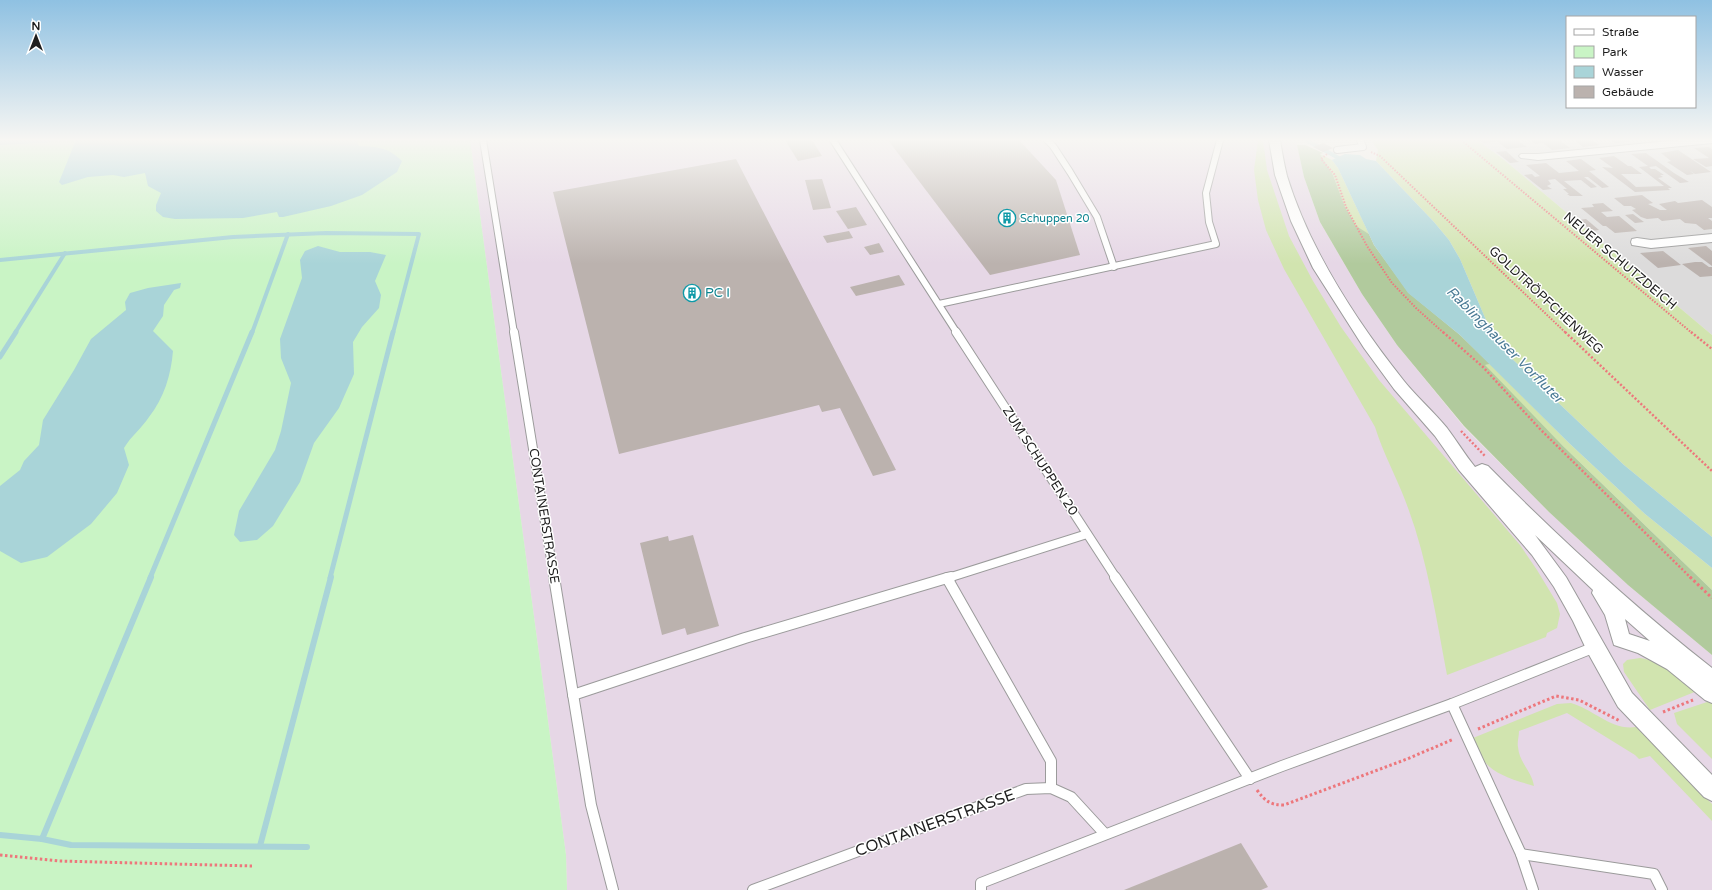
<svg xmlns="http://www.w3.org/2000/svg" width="1712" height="890" viewBox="0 0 1712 890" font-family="'Varela Round',sans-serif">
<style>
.residential{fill:#dcdbdb}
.industrial{fill:#e6d7e6}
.grass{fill:#d1e4af}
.forest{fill:#b1ca9d}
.park{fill:#c9f4c5}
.water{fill:#a9d4d8}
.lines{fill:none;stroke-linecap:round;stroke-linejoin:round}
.stream-far2{stroke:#a9d4d8;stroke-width:4}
.stream-far1{stroke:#a9d4d8;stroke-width:5}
.stream{stroke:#a9d4d8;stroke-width:6}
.building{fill:#bbb2ae}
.lane-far2-casing{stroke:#9b9b9b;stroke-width:8}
.lane-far1-casing{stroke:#9b9b9b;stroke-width:10}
.lane-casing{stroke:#9b9b9b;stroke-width:12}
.street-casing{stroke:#9b9b9b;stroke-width:2}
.path-far2{stroke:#ed777c;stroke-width:2;stroke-dasharray:1.5 1.5;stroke-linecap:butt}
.path-far1{stroke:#ed777c;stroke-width:2.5;stroke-dasharray:2 2;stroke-linecap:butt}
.path{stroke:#ed777c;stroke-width:3;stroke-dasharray:2.5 2.5;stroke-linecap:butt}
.lane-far2{stroke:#fff;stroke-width:6}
.lane-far1{stroke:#fff;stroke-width:8}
.lane{stroke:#fff;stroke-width:10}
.street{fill:#fff;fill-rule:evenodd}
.labels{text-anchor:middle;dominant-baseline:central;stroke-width:3;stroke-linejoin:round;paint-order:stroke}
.far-culture-label{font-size:11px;fill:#0d838f;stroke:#fff;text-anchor:start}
.street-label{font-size:13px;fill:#1e1e1e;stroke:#fff}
.culture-label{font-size:13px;fill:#0d838f;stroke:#fff;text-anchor:start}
.water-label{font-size:14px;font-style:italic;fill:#4c7c96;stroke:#fff}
.near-street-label{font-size:16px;fill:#1e1e1e;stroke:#fff}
</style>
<rect width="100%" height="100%" fill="#eeeae5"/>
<!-- residential -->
<polygon class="residential" points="1477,140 1712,140 1712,335 1503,159"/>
<!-- industrial -->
<polygon class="industrial" points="470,140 1296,140 1304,177 1320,222 1362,294 1397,345 1464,427 1549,512 1628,585 1712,655 1712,890 567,890 566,855"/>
<!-- grass -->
<g class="grass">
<path d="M1258,140H1263L1267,170L1289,236L1313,281L1341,327L1379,380L1520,545L1537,570L1557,603L1560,614L1557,628L1547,633L1546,637L1447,675C1436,617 1427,556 1405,500C1396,476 1383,453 1375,427L1284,269L1266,230L1258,200L1254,170Z"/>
<polygon points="1371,140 1477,140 1503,159 1712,335 1712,537 1624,465 1509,356 1486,320 1460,259 1449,240 1434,222 1376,161 1378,150"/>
<polygon points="1320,154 1332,160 1338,168 1369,234 1356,227 1345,207 1333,175"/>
<polygon points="1490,364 1570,444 1645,514 1712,568 1712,590 1563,446 1484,365"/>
<path d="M1640,658C1665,662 1678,675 1697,691L1650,710L1624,672L1623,664L1627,660Z"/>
<polygon points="1710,701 1712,702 1712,759 1677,724 1674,713"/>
<path d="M1571,703C1593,709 1612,731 1636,727L1712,804V821L1650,756L1639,759L1635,755L1567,713L1519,731C1519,736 1517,743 1518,747C1519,762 1532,772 1534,786C1504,777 1481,771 1473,738L1557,704Z"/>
</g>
<!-- forest -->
<polygon class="forest" points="1297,145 1305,145 1323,153 1320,154 1333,175 1345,207 1356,226 1369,234 1374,245 1409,293 1460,335 1490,364 1485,365 1563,446 1712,590 1712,655 1628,585 1549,512 1464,426 1397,345 1362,294 1320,222 1304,177"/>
<!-- park -->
<polygon class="park" points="0,140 470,140 566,855 567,890 0,890"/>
<!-- water -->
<g class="water">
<path d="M76,140H356L359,146C378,147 388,147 402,161L397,172L362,195L331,206L283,217H279L277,212L243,218L175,219L163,217L156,211V205L161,193L148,186L145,173L124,177L113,175L88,177L62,185L59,182Z"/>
<polygon points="1345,154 1360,155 1366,159 1376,161 1434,222 1449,240 1460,259 1486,320 1509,356 1624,465 1712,537 1712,568 1645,514 1570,444 1460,335 1408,293 1374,245 1338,168 1332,160"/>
<polygon points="318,246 340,252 370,252 386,255 375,281 381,295 379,308 362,327 353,342 354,374 339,408 314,443 300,482 273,526 257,540 240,542 234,535 239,511 275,450 281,431 291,383 281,358 280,339 302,278 300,260 305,251"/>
<path d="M181,283L180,288L174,290L164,305L163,316L153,331L173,351C171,375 164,398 149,417C141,429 132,435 124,448L129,465L117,493L91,524L47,557L21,563L0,551V486L20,470L24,461L39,445L43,420L74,370L91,339L126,310L125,302L130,293L148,288Z"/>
</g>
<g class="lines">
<!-- stream-far2 -->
<g class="stream-far2">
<polyline points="1306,140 1344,161"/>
<polyline points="0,143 50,140"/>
<polyline points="0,260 233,237 326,233 419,234 393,333"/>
<polyline points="15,333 65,253"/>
<polyline points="252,333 288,234"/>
</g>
<!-- stream-far1 -->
<g class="stream-far1">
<polyline points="0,357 16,332"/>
<polyline points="150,578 252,332"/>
<polyline points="330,578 393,332"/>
</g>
<!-- stream -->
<g class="stream">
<polyline points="0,835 42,839 71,845 307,847"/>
<polyline points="42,839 151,577"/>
<polyline points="260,846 331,577"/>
</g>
</g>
<!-- building -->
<g class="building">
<polygon points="785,140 812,140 822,156 798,161"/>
<polygon points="888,140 1019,140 1056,180 1080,255 990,275"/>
<polygon points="1479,140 1493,140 1496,142 1483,143"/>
<polygon points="1495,140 1517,140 1527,147 1507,149"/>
<polygon points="1530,140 1559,140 1570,148 1552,150 1543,143 1535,144"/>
<polygon points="1574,140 1592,140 1599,145 1583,147"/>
<polygon points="1610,140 1627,140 1630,142 1615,143"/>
<polygon points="1323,143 1333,148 1323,152 1313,147"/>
<polygon points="1709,147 1712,149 1712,166 1706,167 1693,159 1709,158 1694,148"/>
<polygon points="1678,150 1711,172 1695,174 1689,170 1694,174 1687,175 1667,162 1671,161 1661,153"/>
<polygon points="1506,151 1516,160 1509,161 1516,160 1519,162 1510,163 1496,152"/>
<polygon points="1646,153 1674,173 1689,182 1680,183 1656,166 1649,167 1651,169 1655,169 1664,175 1660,175 1663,177 1658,178 1672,188 1668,188 1670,190 1635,192 1602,167 1613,168 1599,158 1614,156 1628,166 1631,166 1642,174 1621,174 1636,187 1664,186 1639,167 1648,166 1631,154"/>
<polygon points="736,159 858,395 896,470 873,476 840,408 822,412 819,405 619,454 553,192"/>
<polygon points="1581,159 1596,170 1589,171 1609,187 1602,188 1588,177 1584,177 1597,187 1591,188 1581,180 1564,181 1583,196 1570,196 1567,194 1569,194 1563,189 1567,189 1555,179 1548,180 1551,184 1547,186 1552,189 1543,190 1524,175 1532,174 1535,177 1540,176 1526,165 1546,163 1559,173 1579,171 1566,161"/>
<polygon points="822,179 831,208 813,210 805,180"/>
<polygon points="1642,195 1653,203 1648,204 1660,210 1667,210 1659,204 1675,201 1678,203 1702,200 1712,207 1712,218 1708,218 1712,221 1712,229 1704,230 1696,224 1685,223 1680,219 1662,221 1658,218 1647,219 1641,217 1632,210 1636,209 1631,206 1624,206 1614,198"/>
<polygon points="1603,203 1613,211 1601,212 1607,217 1619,216 1637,231 1615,233 1606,226 1603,226 1581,208 1594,207 1592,204"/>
<polygon points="856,207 867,225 848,229 836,211"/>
<polygon points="1633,214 1644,222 1635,223 1625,215"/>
<polygon points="1586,219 1599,230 1592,231 1579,220"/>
<polygon points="849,231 853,238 827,243 823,236"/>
<polygon points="879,243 884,252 870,255 864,247"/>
<polygon points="1706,246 1712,251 1712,266 1688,248"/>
<polygon points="1663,251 1681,265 1658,268 1640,253"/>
<polygon points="1695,262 1702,262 1709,267 1712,267 1712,276 1700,277 1682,264"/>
<polygon points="899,275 905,285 856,296 850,287"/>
<polygon points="693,535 719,626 687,635 685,628 662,635 640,543 668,536 669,541"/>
<polygon points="1241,843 1268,887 1261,890 1124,890"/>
</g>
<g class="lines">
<defs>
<g id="lane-far2">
<polyline points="483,140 514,333"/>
<polyline points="833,140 957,333"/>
<polyline points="1047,140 1053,146 1070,172 1097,217 1114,267"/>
<polyline points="1337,150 1363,147 1360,140"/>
<polyline points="939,304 1216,244 1209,222 1206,193 1220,140"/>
</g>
<g id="lane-far1">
<polyline points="514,332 554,578"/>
<polyline points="956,332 1116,578"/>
<polyline points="948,578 1087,534"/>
</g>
<g id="lane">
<polyline points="554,577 591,805 613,890"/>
<polyline points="1115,577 1250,779"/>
<polyline points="947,578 951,577"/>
<polyline points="573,695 745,638 947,578 1051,761 1051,788"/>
<polyline points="1452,704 1521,854 1533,890"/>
<polyline points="1521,854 1654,874 1662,890"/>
<polyline points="753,890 1026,789 1051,788 1071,797 1105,834"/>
<polyline points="981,890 981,883 1282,766 1452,704 1595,647"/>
</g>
<g id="street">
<path d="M1269,140H1280C1282,152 1284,164 1287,176C1309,248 1357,322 1404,381C1417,397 1433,411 1447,428C1457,441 1465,455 1475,467L1482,464L1488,466C1559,538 1633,606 1712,668V703L1705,700L1667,669L1638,653L1614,645L1605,615L1592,593L1593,590L1535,535L1566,577L1632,693L1712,775V801L1704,797L1618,707L1588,653L1573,621L1554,587L1532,555L1459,470L1435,436L1394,389L1364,348L1313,268L1291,221L1275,175ZM1625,619L1650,641L1629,634Z"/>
<polygon points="1679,140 1712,140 1712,143 1538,160 1521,158 1519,156 1521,154 1538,154"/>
<polygon points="1712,234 1712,242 1651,248 1632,245 1631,242 1632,239 1637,238 1651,240"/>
</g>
</defs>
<!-- lane-far2 casing -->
<use href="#lane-far2" class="lane-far2-casing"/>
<!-- lane-far1 casing -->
<use href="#lane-far1" class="lane-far1-casing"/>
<!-- lane casing -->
<use href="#lane" class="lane-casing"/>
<!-- street casing -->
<use href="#street" class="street-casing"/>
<!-- path-far2 -->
<g class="path-far2">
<polyline points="1461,140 1692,333"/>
<polyline points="1371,152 1380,156 1566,333"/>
<polyline points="1327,154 1321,159 1335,175 1346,207 1367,246 1392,283 1416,308 1444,333"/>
</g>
<!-- path-far1 -->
<g class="path-far1">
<polyline points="1443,332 1483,367 1540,429 1691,578"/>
<polyline points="1565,332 1712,471"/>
<polyline points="1691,332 1712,349"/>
<polyline points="1461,431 1485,456"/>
</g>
<!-- path -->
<g class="path">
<polyline points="1690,577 1712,598"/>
<polyline points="1663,712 1693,700"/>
<polyline points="1478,729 1556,696 1579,700 1620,721"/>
<path d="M1257,790C1265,801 1270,805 1284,805L1407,759L1454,739"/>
<polyline points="0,855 59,861 252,866"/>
</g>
<!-- lane-far2 -->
<use href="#lane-far2" class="lane-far2"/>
<!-- lane-far1 -->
<use href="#lane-far1" class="lane-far1"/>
<!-- lane -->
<use href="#lane" class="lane"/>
<!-- street -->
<use href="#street" class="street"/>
</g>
<!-- sky -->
<linearGradient id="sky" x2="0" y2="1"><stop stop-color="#8fc1e2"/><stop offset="0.53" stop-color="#f7f6f3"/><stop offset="1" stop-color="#f7f6f3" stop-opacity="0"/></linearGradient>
<rect width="1712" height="264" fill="url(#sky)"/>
<!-- icons -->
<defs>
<symbol id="building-ring" viewBox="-11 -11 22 22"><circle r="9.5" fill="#fff" stroke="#0f9aa8" stroke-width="1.5"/><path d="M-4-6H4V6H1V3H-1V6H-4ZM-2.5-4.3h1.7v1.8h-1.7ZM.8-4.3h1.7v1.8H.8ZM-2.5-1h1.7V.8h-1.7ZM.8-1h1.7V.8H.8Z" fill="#0f9aa8"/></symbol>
</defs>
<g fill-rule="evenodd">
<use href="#building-ring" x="997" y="208" width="20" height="20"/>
<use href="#building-ring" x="682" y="283" width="20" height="20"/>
</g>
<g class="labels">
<!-- far-culture labels -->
<g class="far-culture-label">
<text x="1020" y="218">Schuppen 20</text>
</g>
<!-- street labels -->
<g class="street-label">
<text transform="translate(1620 261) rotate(40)">NEUER SCHUTZDEICH</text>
<text transform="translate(1546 300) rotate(43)">GOLDTRÖPFCHENWEG</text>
<text transform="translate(1040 461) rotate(57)">ZUM SCHUPPEN 20</text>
<text transform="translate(544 516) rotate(81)">CONTAINERSTRASSE</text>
</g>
<!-- culture labels -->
<g class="culture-label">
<text x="705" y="293">PC I</text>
</g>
<!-- water labels -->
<g class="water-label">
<text transform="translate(1505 345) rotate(45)">Rablinghauser Vorfluter</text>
</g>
<!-- near-street labels -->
<g class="near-street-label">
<text transform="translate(935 823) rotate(-20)">CONTAINERSTRASSE</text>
</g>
</g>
<!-- legend -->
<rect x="1566" y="16" width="130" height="92" fill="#ffffff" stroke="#a5a5a5"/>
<rect x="1574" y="29" width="20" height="6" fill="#ffffff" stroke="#a5a5a5"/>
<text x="1602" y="36" font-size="12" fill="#1e1e1e">Straße</text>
<rect x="1574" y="46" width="20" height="12" fill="#c9f4c5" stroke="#a5a5a5"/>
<text x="1602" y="56" font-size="12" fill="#1e1e1e">Park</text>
<rect x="1574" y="66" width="20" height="12" fill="#a9d4d8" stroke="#a5a5a5"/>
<text x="1602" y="76" font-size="12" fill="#1e1e1e">Wasser</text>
<rect x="1574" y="86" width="20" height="12" fill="#bbb2ae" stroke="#a5a5a5"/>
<text x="1602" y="96" font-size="12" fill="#1e1e1e">Gebäude</text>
<!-- north arrow -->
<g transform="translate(36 36)" stroke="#ffffff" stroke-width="3" paint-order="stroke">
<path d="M0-3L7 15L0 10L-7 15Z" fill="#1e1e1e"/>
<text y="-6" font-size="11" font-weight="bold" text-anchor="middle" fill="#1e1e1e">N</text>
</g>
</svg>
